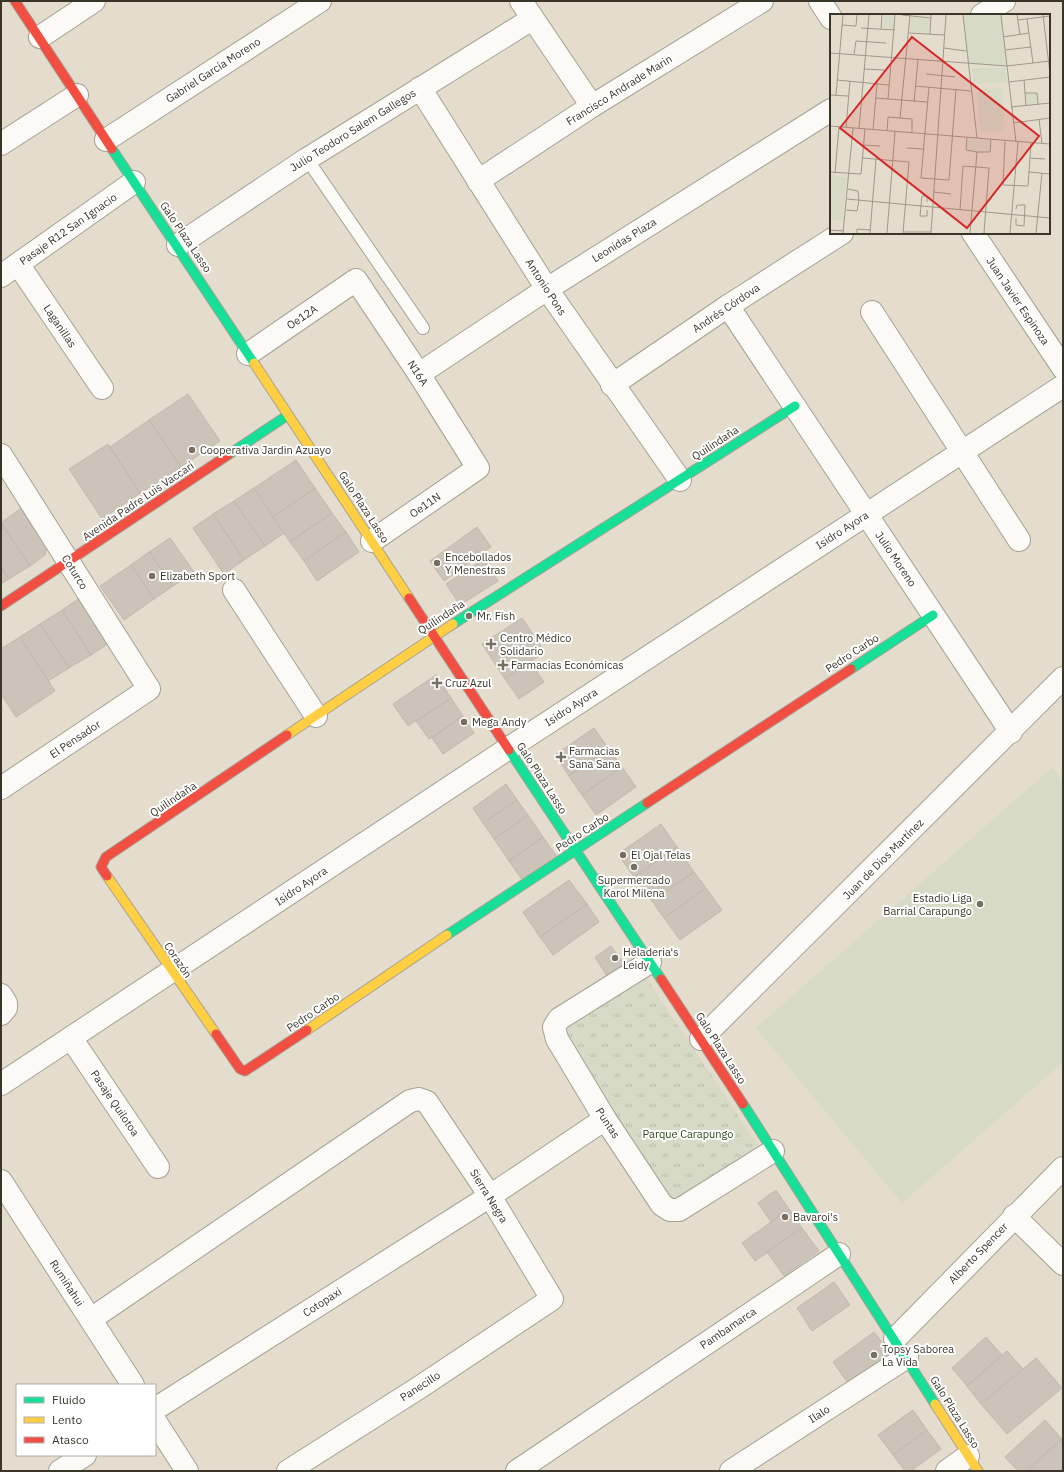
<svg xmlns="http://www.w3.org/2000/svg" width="1064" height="1472" viewBox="0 0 1064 1472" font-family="'IBM Plex Sans',sans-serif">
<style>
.park{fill:url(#park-tufts)}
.pitch{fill:#d6dac6}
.building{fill:#ccc4b8;stroke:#c0b9ad}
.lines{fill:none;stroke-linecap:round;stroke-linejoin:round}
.lane-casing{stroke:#a7a195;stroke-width:14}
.street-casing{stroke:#a7a195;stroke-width:24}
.fast-casing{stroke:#a7a195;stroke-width:11}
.slow-casing{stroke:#a7a195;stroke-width:11}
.jam-casing{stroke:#a7a195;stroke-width:11}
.lane{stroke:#fbfaf7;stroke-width:12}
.street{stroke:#fbfaf7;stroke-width:22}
.fast{stroke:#16e098;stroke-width:9}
.slow{stroke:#ffcf43;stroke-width:9}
.jam{stroke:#f24e42;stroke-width:9}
.poi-dot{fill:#766f62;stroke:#fff;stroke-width:1.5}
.labels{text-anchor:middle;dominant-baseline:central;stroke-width:4;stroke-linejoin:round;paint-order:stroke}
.street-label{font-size:11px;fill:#3a3529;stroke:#fff}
.poi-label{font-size:11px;fill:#3a3529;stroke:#fff;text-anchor:start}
.park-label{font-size:11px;fill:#2d4615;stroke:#fff}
.inset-road{fill:none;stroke:#a0998b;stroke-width:1}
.view{fill:#d62828;fill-opacity:0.15;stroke:#d62828;stroke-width:2}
.inset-edge{fill:none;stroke:#3a3529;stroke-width:2}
</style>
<defs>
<pattern id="park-tufts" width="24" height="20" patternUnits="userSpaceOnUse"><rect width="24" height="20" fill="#d6dac6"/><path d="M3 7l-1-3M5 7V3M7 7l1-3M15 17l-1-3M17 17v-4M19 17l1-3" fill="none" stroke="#b8bcaa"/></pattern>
</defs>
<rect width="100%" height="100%" fill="#e4dccc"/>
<!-- park -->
<polygon class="park" points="643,973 761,1150 673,1206 559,1027"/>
<!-- pitch -->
<polygon class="pitch" points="1052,768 1063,781 1063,1062 902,1203 756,1028"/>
<!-- building -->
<g class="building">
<polygon points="188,394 220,441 181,467 149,420"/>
<polygon points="149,420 181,467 140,493 110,447"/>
<polygon points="108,444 140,493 102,519 69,469"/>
<polygon points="296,460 315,488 273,517 254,488"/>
<polygon points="254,488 284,533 265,546 234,501"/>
<polygon points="315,488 332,513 290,542 273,517"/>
<polygon points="234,501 265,546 244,560 213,514"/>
<polygon points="25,505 48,540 45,555 30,566 1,523"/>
<polygon points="332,513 346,532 304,561 290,542"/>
<polygon points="213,514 244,560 224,574 193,528"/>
<polygon points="1,523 30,566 9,579 1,566"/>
<polygon points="477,527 491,547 444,581 430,561"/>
<polygon points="346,532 359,552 317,581 304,561"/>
<polygon points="170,538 194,572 173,586 149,552"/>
<polygon points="149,552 173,586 154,599 131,565"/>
<polygon points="484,559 498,581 460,605 446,584"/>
<polygon points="131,565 154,599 124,620 100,586"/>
<polygon points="1,566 9,579 1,584"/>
<polygon points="83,596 112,641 91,655 62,610"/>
<polygon points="62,610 91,655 69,668 40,624"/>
<polygon points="522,618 545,652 505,679 482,644"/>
<polygon points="40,624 69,668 48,681 20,637"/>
<polygon points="20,637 55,691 16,717 1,694 1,649"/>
<polygon points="530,662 544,682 519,699 505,679"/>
<polygon points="436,675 451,698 408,726 393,704"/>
<polygon points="451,698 463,716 429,739 416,721"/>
<polygon points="463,716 474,733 443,754 432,738"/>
<polygon points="594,728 608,748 569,776 555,755"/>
<polygon points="608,748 622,767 582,795 569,776"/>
<polygon points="622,767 636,787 596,815 582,795"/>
<polygon points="506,784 517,800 483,823 473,808"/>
<polygon points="517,800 528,815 494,839 483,823"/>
<polygon points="528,815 543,837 509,861 494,839"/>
<polygon points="661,824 677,847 634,877 618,854"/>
<polygon points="543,837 557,857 523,881 509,861"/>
<polygon points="677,847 694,872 652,901 634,877"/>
<polygon points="694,872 706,888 664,918 652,901"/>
<polygon points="569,880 587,904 540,937 523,912"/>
<polygon points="706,888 722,910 680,940 664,918"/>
<polygon points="587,904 599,922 553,955 540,937"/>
<polygon points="611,946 624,964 607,976 595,957"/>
<polygon points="776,1190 789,1209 771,1222 758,1203"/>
<polygon points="789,1209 802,1228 755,1261 742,1243"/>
<polygon points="802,1228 819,1251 784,1276 767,1252"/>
<polygon points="834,1282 850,1305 812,1331 797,1308"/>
<polygon points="874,1332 890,1353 848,1383 833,1362"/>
<polygon points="986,1337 1002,1355 967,1386 952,1368"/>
<polygon points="1007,1351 1023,1369 981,1404 967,1386"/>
<polygon points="1036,1358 1062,1388 1007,1434 981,1404"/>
<polygon points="913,1410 927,1430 893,1455 878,1435"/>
<polygon points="1045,1420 1062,1439 1026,1471 1018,1471 1005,1457"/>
<polygon points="927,1430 941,1449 911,1471 905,1471 893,1455"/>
<polygon points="1062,1439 1063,1471 1026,1471"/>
</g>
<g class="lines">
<defs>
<polyline id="lane" points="307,159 423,328"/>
<g id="street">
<polyline points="521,1 592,106"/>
<polyline points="820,1 831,18"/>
<polyline points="982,15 1004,1"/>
<polyline points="40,37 94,1"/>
<polyline points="420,88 547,289 680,480"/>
<polyline points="106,140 320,1"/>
<polyline points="1,144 77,95"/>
<polyline points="478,181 592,106 762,1"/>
<polyline points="973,233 1063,368"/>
<polyline points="178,245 307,159 532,19"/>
<polyline points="18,264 102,388"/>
<polyline points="1,276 134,182"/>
<polyline points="728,306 1011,732"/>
<polyline points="872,312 1019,540"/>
<polyline points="248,354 356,280 419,374 478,468 372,541"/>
<polyline points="419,374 547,289 831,110"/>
<polyline points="612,385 728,306 842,233"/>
<polyline points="1,455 149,689 1,788"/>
<polyline points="234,590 316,716"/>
<polyline points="650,962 559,1019 554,1027 557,1039 605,1119 662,1205 670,1210 679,1210 773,1151"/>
<polyline points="1,995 6,1003 6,1008 1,1014"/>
<polyline points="71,1038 158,1167"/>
<polyline points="701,1039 1063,678"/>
<polyline points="1,1084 509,748 1063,386"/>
<polyline points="1,1181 133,1385"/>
<polyline points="1014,1216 1063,1264"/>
<polyline points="91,1319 410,1101 419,1099 427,1102 490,1196 552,1299 420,1387 288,1471"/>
<polyline points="895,1339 1063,1168"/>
<polyline points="155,1409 490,1196 605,1119"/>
<polyline points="155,1421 187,1471"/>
<polyline points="60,1471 85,1455"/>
<polyline points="517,1471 839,1254"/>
<polyline points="731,1471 907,1357"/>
<polyline points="947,1471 968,1456"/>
</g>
<g id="fast">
<polyline points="112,149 254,363"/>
<polyline points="228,455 288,415"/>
<polyline points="453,624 795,406"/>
<polyline points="851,669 933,615"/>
<polyline points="509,750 661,979"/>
<polyline points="447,935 647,803"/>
<polyline points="743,1104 935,1404"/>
</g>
<g id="slow">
<polyline points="254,363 409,598"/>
<polyline points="287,735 453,624"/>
<polyline points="107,876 216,1034"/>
<polyline points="307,1030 447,935"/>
<polyline points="935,1404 978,1471"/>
</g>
<g id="jam">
<polyline points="15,1 112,149"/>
<polyline points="409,598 509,750"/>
<polyline points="1,606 228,455"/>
<polyline points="647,803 851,669"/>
<polyline points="107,876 101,867 106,857 287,735"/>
<polyline points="661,979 743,1104"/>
<polyline points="216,1034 240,1069 245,1071 307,1030"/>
</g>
</defs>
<!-- lane casing -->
<use href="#lane" class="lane-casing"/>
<!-- street casing -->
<use href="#street" class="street-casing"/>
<!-- fast casing -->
<use href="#fast" class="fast-casing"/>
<!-- slow casing -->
<use href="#slow" class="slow-casing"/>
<!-- jam casing -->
<use href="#jam" class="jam-casing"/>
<!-- lane -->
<use href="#lane" class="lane"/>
<!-- street -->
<use href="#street" class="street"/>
<!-- fast -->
<use href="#fast" class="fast"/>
<!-- slow -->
<use href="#slow" class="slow"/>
<!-- jam -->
<use href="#jam" class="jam"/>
</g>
<!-- markers -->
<g class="poi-dot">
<circle cx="192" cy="450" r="4"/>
<circle cx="437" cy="563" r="4"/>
<circle cx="152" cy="576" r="4"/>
<circle cx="469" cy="616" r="4"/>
<path d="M489 638h4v4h4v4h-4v4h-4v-4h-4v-4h4z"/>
<path d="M501 659h4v4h4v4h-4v4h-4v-4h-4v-4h4z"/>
<path d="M435 677h4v4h4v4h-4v4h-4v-4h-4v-4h4z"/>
<circle cx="464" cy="722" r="4"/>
<path d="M559 751h4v4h4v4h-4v4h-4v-4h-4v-4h4z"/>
<circle cx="623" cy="855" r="4"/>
<circle cx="634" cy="867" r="4"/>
<circle cx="980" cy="904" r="4"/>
<circle cx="615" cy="958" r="4"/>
<circle cx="785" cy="1217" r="4"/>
<circle cx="874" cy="1355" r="4"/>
</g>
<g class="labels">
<!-- street labels -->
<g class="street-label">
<text transform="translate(213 70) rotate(-33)">Gabriel García Moreno</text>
<text transform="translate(619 90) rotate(-32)">Francisco Andrade Marin</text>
<text transform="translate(353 130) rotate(-32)">Julio Teodoro Salem Gallegos</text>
<text transform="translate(68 229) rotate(-35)">Pasaje R12 San Ignacio</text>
<text transform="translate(186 237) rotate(56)">Galo Plaza Lasso</text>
<text transform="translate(624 240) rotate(-32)">Leonidas Plaza</text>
<text transform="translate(546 287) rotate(57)">Antonio Pons</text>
<text transform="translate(1018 301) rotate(56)">Juan Javier Espinoza</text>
<text transform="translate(726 308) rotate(-34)">Andrés Córdova</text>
<text transform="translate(302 317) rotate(-34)">Oe12A</text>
<text transform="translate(60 326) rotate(56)">Laganillas</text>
<text transform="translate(418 373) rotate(57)">N16A</text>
<text transform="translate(715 443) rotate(-33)">Quilindaña</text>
<text transform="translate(138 501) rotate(-34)">Avenida Padre Luis Vaccari</text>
<text transform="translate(425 505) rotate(-35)">Oe11N</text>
<text transform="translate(364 507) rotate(57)">Galo Plaza Lasso</text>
<text transform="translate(842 530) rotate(-33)">Isidro Ayora</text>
<text transform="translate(896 559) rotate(56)">Julio Moreno</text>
<text transform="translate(75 572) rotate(58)">Coturco</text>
<text transform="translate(441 617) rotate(-33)">Quilindaña</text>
<text transform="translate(852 653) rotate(-33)">Pedro Carbo</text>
<text transform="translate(571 707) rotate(-33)">Isidro Ayora</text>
<text transform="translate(75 739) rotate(-34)">El Pensador</text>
<text transform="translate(542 778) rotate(57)">Galo Plaza Lasso</text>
<text transform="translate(173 799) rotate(-34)">Quilindaña</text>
<text transform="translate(582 832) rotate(-33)">Pedro Carbo</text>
<text transform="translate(883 859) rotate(-45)">Juan de Dios Martínez</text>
<text transform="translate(301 886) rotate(-34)">Isidro Ayora</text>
<text transform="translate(178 960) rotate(56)">Corazón</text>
<text transform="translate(313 1012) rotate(-34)">Pedro Carbo</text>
<text transform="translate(721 1048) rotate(57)">Galo Plaza Lasso</text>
<text transform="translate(115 1103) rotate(56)">Pasaje Quilotoa</text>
<text transform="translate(608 1123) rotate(57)">Puntas</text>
<text transform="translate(489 1196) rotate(58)">Sierra Negra</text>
<text transform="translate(978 1253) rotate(-46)">Alberto Spencer</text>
<text transform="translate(67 1283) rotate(57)">Rumiñahui</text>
<text transform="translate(322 1302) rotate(-33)">Cotopaxi</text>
<text transform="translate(728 1328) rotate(-34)">Pambamarca</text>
<text transform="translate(420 1386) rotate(-33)">Panecillo</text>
<text transform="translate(955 1412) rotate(58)">Galo Plaza Lasso</text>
<text transform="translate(819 1414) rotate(-33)">Ilalo</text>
</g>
<!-- poi labels -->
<g class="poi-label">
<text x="200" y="450">Cooperativa Jardin Azuayo</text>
<text x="445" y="557">Encebollados<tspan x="445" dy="13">Y Menestras</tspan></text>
<text x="160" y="576">Elizabeth Sport</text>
<text x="477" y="616">Mr. Fish</text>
<text x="500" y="638">Centro Médico<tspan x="500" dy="13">Solidario</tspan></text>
<text x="511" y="665">Farmacias Económicas</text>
<text x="445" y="683">Cruz Azul</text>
<text x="472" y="722">Mega Andy</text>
<text x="569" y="751">Farmacias<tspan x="569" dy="13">Sana Sana</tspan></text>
<text x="631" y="855">El Ojal Telas</text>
<text x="634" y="880" text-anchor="middle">Supermercado<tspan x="634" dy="13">Karol Milena</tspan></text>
<text x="972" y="898" text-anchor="end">Estadio Liga<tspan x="972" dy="13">Barrial Carapungo</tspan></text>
<text x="623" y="952">Heladeria's<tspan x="623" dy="13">Leidy</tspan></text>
<text x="793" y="1217">Bavaroi's</text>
<text x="882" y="1349">Topsy Saborea<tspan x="882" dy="13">La Vida</tspan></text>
</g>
<!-- park labels -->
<g class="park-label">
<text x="688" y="1134">Parque Carapungo</text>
</g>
</g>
<!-- overview -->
<g transform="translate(830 14)">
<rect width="220" height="220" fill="#e4dccc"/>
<path d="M54,1L65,2V15L53,14ZM133,1H171L177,52L138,50ZM81,3L100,5L99,20L80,18ZM142,54H175L177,69H143ZM206,79L207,89L197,91L196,80ZM137,125L160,126L159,138L136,136Z" fill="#d6dac6"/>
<path d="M172,74L175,118L150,119L147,75ZM0,160L17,164L12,207L0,205Z" fill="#d6dac6"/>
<path class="inset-road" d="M72,1L101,4M133,1L147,124M171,1L186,128M187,1L190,21M213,1L220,60M197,5L203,49M188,6L220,2M12,11L26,12L27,1M31,14L65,16M51,15L52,1M79,19L114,21M100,20L101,1M173,23L199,19M114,34L136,37M175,36L201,33M0,39L177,52L220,47M24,40L26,27L56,29M34,55L54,56M96,60L125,63M7,66L59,71M194,66L196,92M179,68L220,63M85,72L141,77M99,73L91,164L119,166L126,75M195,79H207L208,90M0,81L18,82M6,81L13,1M46,84L97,88M58,85L65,1M84,88L88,46M181,93L220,89M70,104L80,1M209,105L212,130M183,109L220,104M0,112L220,130M16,114L20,67M29,115L39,1M43,116L47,70M57,117L58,103L82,105V119M137,123L136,136L147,138H160L161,125M175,127L173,171L198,172L201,129M34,131L50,132M77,134L93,135M33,144L79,148L73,219M200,144L215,145M0,158L31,160L35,115M199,158L220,160M5,159L9,113M104,178L121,180M17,185L220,204M97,188V182H92L90,202H97V196M186,195L187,191H195L194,212L186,211V204M16,196L27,197L29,186L28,177L18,175M130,196L133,152L159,154L154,219M0,216L14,217M73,218H101M13,219L23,114M27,219V215L40,216M40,219L46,145M57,219L65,118M101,219L116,1M140,219L147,138M180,219L188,128M206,219L212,159"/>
<path class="view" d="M82,23L209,122L137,214L10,114Z"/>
<rect width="220" height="220" class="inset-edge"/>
</g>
<!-- border -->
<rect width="1064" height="1472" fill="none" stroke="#3a3529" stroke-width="4"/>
<!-- legend -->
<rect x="16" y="1384" width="140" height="72" fill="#ffffff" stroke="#b0aea9"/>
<rect x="24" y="1397" width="20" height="6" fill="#16e098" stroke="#b0aea9"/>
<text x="52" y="1404" font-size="12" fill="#3a3529">Fluido</text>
<rect x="24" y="1417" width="20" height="6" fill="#ffcf43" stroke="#b0aea9"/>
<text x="52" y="1424" font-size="12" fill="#3a3529">Lento</text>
<rect x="24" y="1437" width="20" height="6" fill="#f24e42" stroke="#b0aea9"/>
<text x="52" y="1444" font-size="12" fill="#3a3529">Atasco</text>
</svg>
